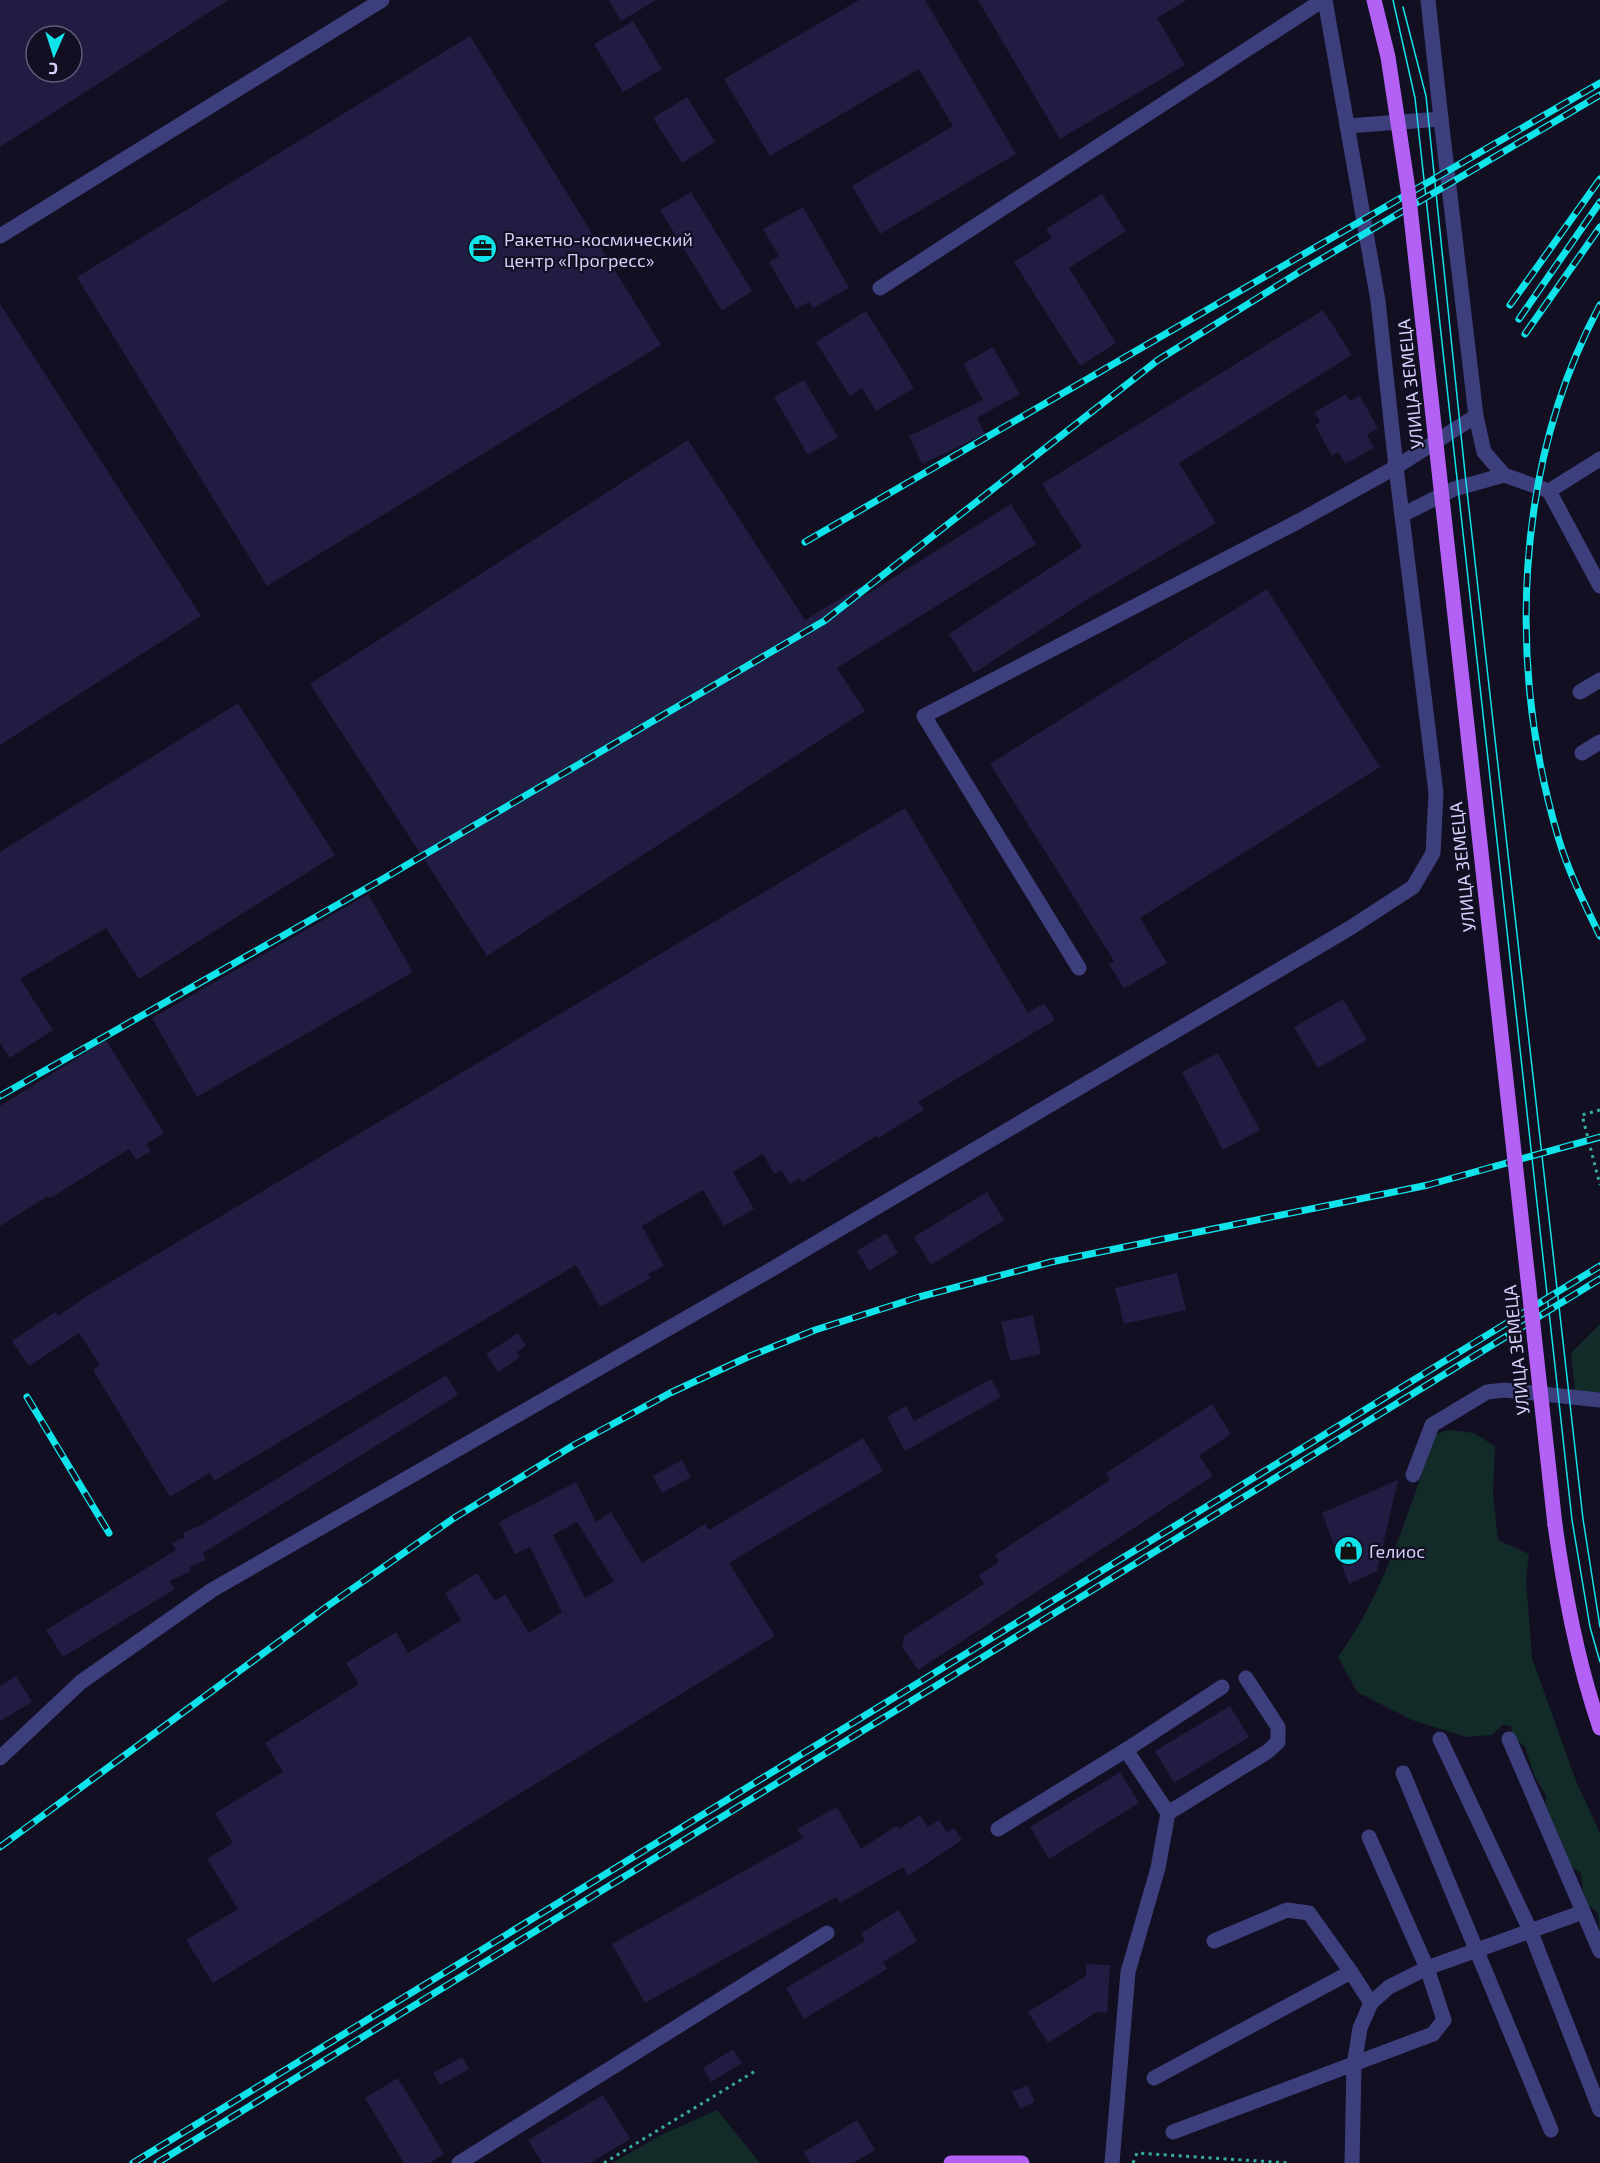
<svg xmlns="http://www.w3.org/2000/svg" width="1600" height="2163" viewBox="0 0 1600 2163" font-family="'Exo 2',sans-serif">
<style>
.green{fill:#132b28}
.building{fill:#211c41;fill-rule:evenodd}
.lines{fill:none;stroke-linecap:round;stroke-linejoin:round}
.path{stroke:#37ac9c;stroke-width:3;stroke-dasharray:3 4.5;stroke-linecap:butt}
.minor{stroke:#3d3f7d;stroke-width:15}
.major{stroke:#b361f4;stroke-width:15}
.tram{stroke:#10e4ea;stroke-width:1.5}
.rail-casing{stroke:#10e4ea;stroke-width:7}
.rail{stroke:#110f21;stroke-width:4.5;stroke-dasharray:14;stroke-linecap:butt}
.major-bridge{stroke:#b361f4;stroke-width:15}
.labels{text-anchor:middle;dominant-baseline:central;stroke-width:4.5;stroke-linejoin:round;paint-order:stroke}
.poi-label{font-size:18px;fill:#d4d2fc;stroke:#110f21;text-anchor:start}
.street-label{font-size:18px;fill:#d4d2fc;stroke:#110f21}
</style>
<rect width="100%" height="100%" fill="#110f21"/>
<!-- green -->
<g class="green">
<polygon points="1600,1324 1600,1392 1575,1391 1571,1353"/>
<path d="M1448,1430L1474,1433L1495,1446L1493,1494L1498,1540L1529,1554L1526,1579L1532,1658L1576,1781L1600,1833V1935L1598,1913L1584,1902L1581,1873L1566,1864L1545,1811L1546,1796L1534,1775L1525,1747L1512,1735L1511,1726L1503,1725L1492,1735L1466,1737L1412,1720L1357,1692L1338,1657C1386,1591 1408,1510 1436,1434Z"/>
<polygon points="717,2110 760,2163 612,2163 661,2135"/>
</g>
<!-- building -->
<g class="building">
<path d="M0,0H228L0,147ZM36,36H72V72H36Z"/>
<polygon points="609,0 656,0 621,21"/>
<polygon points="859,0 925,0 1016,154 880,234 852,186 953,126 919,69 770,156 724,79"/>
<polygon points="978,0 1187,0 1157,18 1185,65 1060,139"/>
<polygon points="633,21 662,69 623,92 594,44"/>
<polygon points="470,36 661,345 267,586 77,277"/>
<polygon points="687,97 715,142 682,163 653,118"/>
<polygon points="691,192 752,291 722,311 660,210"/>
<polygon points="1102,194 1126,231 1069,268 1116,343 1080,366 1014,262 1052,238 1046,229"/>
<polygon points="803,207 849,288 813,308 809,302 796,309 769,262 779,256 763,229"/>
<polygon points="0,304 201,616 0,745"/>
<polygon points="1323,310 1352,355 1179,463 1216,523 1088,599 974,673 949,634 1082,547 1042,484"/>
<polygon points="866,311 914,388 876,411 862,388 850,396 816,342"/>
<polygon points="993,347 1020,394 977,418 985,434 922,464 909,436 983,400 963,364"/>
<polygon points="804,380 838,437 808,455 774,397"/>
<polygon points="1346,394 1350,401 1360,396 1378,428 1367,435 1374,448 1345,464 1338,452 1332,456 1315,425 1320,422 1315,412"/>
<polygon points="688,440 805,620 859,587 864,596 1011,504 1036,544 837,668 865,711 487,956 310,684"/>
<polygon points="1267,589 1380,767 1140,918 1167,963 1124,989 1109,964 1114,961 990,764"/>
<polygon points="238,703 335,855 139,979 106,928 20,979 53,1030 10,1058 0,1043 0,852"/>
<polygon points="905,808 1028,1013 1044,1003 1055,1020 918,1102 924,1110 878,1138 876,1136 802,1182 800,1178 790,1184 781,1170 774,1174 763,1154 733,1172 754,1209 724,1226 703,1190 642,1226 664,1266 648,1274 651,1278 600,1307 576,1265 214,1481 210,1473 170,1497 93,1370 100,1365 79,1333 29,1366 12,1341 55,1312 58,1316 87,1296"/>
<polygon points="368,894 413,972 197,1097 152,1018"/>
<polygon points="1343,999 1367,1040 1318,1068 1294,1027"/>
<polygon points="106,1040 164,1133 146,1144 151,1151 136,1160 129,1149 49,1199 48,1196 0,1226 0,1106"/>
<polygon points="1218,1053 1260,1130 1223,1150 1182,1072"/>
<polygon points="987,1192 1004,1220 931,1265 914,1237"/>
<polygon points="886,1233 898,1253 869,1271 857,1251"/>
<polygon points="1177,1273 1186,1310 1124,1324 1115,1288"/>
<polygon points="1033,1315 1041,1354 1010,1361 1001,1322"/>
<polygon points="518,1333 526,1346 517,1352 520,1357 498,1372 486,1354"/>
<polygon points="446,1375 458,1395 203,1553 206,1560 190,1567 191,1571 170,1581 175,1589 63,1657 46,1630 176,1550 172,1543 185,1537 183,1533 203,1524"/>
<polygon points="991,1379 1001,1397 905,1451 887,1417 906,1406 914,1421"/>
<polygon points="1212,1404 1231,1434 1199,1456 1213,1476 918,1670 902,1647 904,1636 984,1584 979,1575 999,1562 995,1555 1110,1480 1106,1473"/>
<path d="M863,1438L883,1471L729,1563L775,1636L213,1983L186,1940L238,1909L207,1859L233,1843L215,1813L283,1772L265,1743L359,1684L346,1663L396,1632L408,1653L461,1620L445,1593L477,1573L495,1601L505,1594L529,1633L562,1612L530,1547L515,1554L499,1522L576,1482L596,1522L611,1512L642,1563L705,1524L709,1530ZM577,1522L614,1581L585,1598L553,1535Z"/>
<polygon points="682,1460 691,1477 662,1493 653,1476"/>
<polygon points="1398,1480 1377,1571 1349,1584 1322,1513"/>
<polygon points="16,1676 32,1702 0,1721 0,1686"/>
<polygon points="1230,1706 1249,1737 1174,1783 1155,1751"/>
<polygon points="1120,1772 1139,1803 1049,1859 1030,1827"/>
<polygon points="837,1807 861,1849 896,1826 899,1829 920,1815 928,1827 939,1820 947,1832 954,1828 962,1840 908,1876 903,1867 840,1903 836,1897 645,2003 612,1944 803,1838 797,1829"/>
<polygon points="899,1910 917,1941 883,1962 887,1969 804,2019 786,1988 865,1941 861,1933"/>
<polygon points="1086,1964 1110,1965 1107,2013 1097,2012 1048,2043 1028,2012 1086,1976"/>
<polygon points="733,2049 742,2063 711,2082 703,2068"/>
<polygon points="462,2057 469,2069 440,2085 433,2073"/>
<polygon points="398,2078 444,2154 430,2163 404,2163 365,2098"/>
<polygon points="1027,2085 1035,2102 1020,2109 1012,2092"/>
<polygon points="603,2095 630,2139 590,2163 542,2163 528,2140"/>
<polygon points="857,2120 875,2150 853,2163 810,2163 804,2152"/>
</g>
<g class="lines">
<!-- path -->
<g class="path">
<polyline points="1600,1110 1582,1115 1600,1185"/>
<polyline points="604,2163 757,2070"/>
<polyline points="1133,2163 1137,2153 1289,2163"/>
</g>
<!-- minor -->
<g class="minor">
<polyline points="1441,119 1476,416 1484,452 1504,475"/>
<polyline points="1347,126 1441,119 1428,0"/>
<polyline points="0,236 382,0"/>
<polyline points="880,288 1323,0"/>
<polyline points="1549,491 1600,586"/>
<polyline points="1402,515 1454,489 1504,475 1549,491 1600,459"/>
<polyline points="1580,692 1600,680"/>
<polyline points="1582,753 1600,742"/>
<polyline points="1079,968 924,716 1299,521 1396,467 1476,416"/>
<polyline points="1413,1475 1432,1425 1487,1392 1505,1390 1600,1400"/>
<polyline points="1440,1739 1530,1930 1600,2110"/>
<polyline points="1509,1739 1600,1951"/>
<polyline points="1126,1750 1222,1687"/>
<polyline points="0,1758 81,1682 212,1590 772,1269 1350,928 1413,887 1433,853 1436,793 1396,467 1378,301 1325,0"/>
<polyline points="1403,1773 1551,2130"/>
<polyline points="1168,1813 1267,1752 1278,1742 1278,1727 1246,1678"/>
<polyline points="998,1829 1126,1750 1168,1813 1158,1868 1128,1972 1112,2163"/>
<polyline points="1214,1941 1287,1910 1309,1913 1351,1972"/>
<polyline points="1154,2078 1351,1972 1371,2003"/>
<polyline points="1173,2132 1433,2034 1444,2020 1427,1968 1369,1837"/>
<polyline points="459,2163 827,1933"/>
<polyline points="1352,2163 1354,2065 1360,2028 1371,2003 1389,1987 1427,1968 1583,1912"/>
</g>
<!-- major -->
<g class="major">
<path d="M1555,1525C1565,1594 1577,1661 1600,1728"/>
<polyline points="951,2163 1022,2163"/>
</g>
<!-- tram -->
<g class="tram">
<polyline points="1393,0 1415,98 1572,1520 1590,1627 1600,1662"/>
<polyline points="1403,7 1426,96 1465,473 1583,1519 1600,1627"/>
</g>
<defs>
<g id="rail">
<polyline points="1510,305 1600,179"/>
<path d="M1600,305C1514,466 1507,667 1559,840C1569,873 1585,905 1600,936"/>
<polyline points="1519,319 1600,202"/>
<polyline points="1525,334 1600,227"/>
<polyline points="805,542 1600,83"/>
<polyline points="0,1096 381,880 824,621 1158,360 1301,271 1600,95"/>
<polyline points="27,1397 109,1533"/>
<polyline points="0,1847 329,1605 454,1518 574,1445 670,1393 750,1356 815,1330 919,1297 1051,1262 1428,1185 1600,1137"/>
<polyline points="133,2163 1600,1266"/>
<polyline points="157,2163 1600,1279"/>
</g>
</defs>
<!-- rail casing -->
<use href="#rail" class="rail-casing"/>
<!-- rail -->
<use href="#rail" class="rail"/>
<!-- major-bridge -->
<polyline class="major-bridge" points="1374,0 1388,57 1408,189 1555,1525"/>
</g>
<!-- icons -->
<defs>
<symbol id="office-disc" viewBox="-11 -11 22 22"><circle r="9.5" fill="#10e4ea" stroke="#110f21"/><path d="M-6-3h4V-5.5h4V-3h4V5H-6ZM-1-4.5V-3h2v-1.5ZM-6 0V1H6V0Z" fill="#111"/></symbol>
<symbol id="shop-disc" viewBox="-11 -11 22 22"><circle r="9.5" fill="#10e4ea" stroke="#110f21"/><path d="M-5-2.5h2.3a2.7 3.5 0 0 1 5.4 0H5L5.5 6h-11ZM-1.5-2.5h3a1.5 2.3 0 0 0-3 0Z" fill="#111"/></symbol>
</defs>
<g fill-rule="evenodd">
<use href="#office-disc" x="466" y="232" width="33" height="33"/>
<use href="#shop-disc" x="1332" y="1534" width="33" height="33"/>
</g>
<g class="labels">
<!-- poi labels -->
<g class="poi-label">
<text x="504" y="239">Ракетно-космический<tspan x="504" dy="21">центр «Прогресс»</tspan></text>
<text x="1369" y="1551">Гелиос</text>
</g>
<!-- street labels -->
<g class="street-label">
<text transform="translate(1410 384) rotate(-96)">УЛИЦА ЗЕМЕЦА</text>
<text transform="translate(1462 867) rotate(-96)">УЛИЦА ЗЕМЕЦА</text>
<text transform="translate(1516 1350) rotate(-96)">УЛИЦА ЗЕМЕЦА</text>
</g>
</g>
<!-- north arrow -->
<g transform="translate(54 54) rotate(183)"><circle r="28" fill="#110f21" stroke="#5f5d79" stroke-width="1.5"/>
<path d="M0-4.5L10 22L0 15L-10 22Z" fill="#10e4ea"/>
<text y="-9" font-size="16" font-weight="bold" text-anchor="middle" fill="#d4d2fc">С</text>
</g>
</svg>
